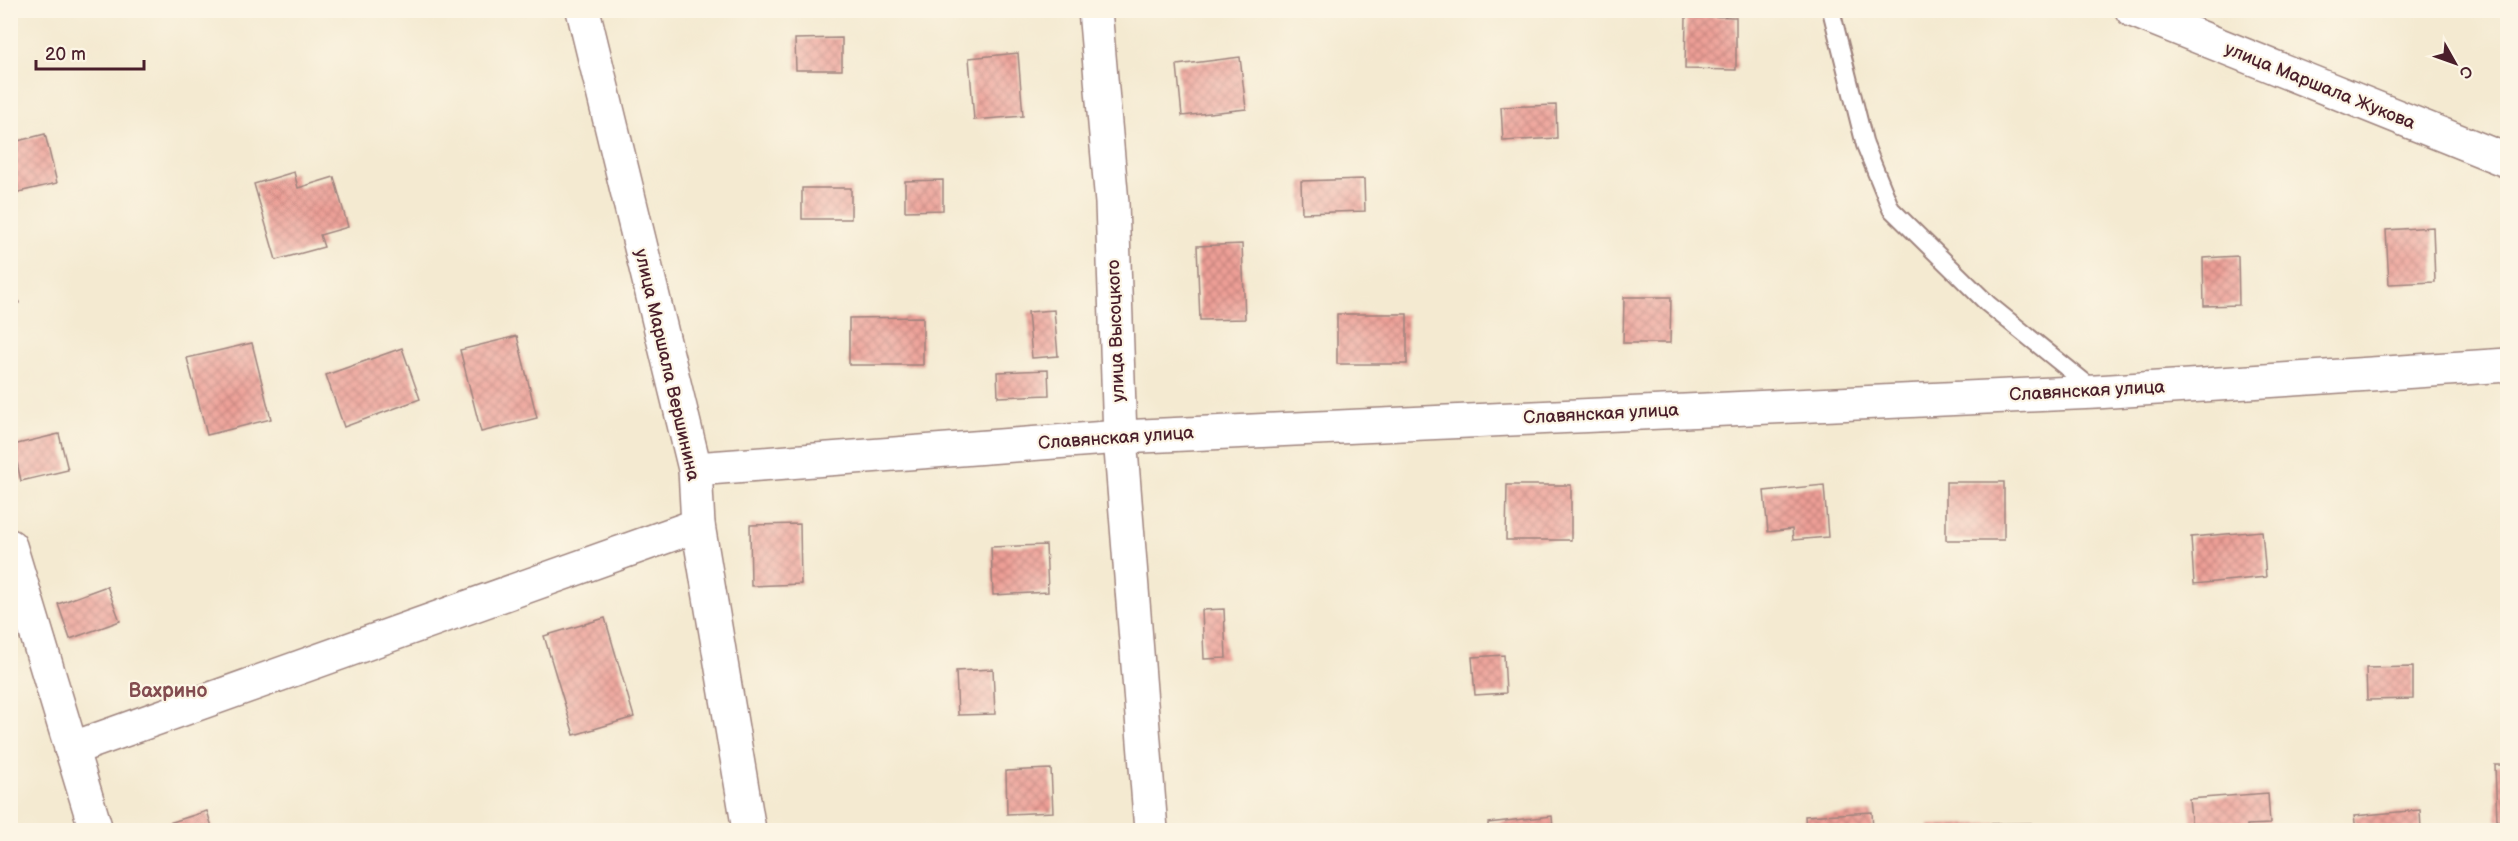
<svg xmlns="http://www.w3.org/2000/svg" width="2518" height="841" viewBox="0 0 2518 841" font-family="'Balsamiq Sans',sans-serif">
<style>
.building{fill:url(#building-cross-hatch)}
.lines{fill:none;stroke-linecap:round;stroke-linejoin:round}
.service-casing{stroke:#9f847e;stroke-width:20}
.minor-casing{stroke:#9f847e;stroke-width:36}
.service{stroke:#fff;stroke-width:16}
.minor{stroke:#fff;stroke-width:33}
.labels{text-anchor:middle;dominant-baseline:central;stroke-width:4.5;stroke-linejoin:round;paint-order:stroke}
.street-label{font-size:18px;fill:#4a1f2b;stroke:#fcf5e5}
.neighbourhood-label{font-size:20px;font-weight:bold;fill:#834c50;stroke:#fcf5e5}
</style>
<defs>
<pattern id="building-cross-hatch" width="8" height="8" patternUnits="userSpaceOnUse" patternTransform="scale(1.5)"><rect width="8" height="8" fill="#ed9f96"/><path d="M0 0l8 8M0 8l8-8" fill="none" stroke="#c2817b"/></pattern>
</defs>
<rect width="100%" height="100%" fill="#fcf5e5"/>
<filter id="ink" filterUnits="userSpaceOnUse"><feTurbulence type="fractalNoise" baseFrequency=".0167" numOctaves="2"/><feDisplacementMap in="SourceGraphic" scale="12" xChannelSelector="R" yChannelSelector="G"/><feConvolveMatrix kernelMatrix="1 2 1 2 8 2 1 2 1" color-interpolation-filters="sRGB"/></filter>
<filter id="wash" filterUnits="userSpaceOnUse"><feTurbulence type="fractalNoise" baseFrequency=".008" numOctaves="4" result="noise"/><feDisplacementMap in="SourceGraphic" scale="24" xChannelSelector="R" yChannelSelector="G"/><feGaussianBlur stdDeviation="1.35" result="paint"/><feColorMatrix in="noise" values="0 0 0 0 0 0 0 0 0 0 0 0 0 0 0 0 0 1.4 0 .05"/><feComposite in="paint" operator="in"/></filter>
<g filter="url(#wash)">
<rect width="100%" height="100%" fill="#f4ead1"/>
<g id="blocks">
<!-- building -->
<g class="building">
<polygon points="1533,10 1597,10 1597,14 1533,13"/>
<polygon points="1686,16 1736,17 1736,70 1685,69"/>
<polygon points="842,38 842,70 796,70 795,39"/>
<polygon points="1018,53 1023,116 974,120 969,58"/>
<polygon points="1240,57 1246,109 1182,116 1177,65"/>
<polygon points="1556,105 1557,138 1503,141 1501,107"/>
<polygon points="45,134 57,183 10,194 10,143"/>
<polygon points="294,172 298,188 334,177 348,227 320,235 324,247 276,260 254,184"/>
<polygon points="1364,179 1365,211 1302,213 1301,181"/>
<polygon points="943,180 943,210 905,211 905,181"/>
<rect x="802" y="188" width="49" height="31"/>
<polygon points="2433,227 2435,282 2389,284 2386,230"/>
<polygon points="1242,244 1245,319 1200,320 1197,246"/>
<polygon points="2238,256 2239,305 2204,306 2203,258"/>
<polygon points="10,267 19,303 10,305"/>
<polygon points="1624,297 1671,297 1670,343 1623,343"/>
<polygon points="1054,310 1058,356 1032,358 1028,312"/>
<rect x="1337" y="314" width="70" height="50"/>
<polygon points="923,317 923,365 849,365 849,318"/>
<polygon points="517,336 537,418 481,432 460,350"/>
<polygon points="252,343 271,419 207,435 187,358"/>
<polygon points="402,348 420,399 344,427 326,375"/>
<polygon points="1048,370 1049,395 998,397 997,372"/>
<polygon points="59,434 68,470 21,481 13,445"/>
<rect x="1946" y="482" width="58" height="58"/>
<polygon points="1507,485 1571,485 1571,540 1506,540"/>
<polygon points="1824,485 1828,537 1793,540 1792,529 1768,532 1764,491"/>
<polygon points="800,524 801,584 751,586 750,525"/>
<polygon points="2262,531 2266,577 2194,584 2191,537"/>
<polygon points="1046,545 1048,592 993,595 991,547"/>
<polygon points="107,586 120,621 70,639 58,604"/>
<polygon points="1224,609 1226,658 1204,659 1202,610"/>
<polygon points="605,618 634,717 574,735 544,636"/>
<polygon points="1504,655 1506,693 1475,695 1472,657"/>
<polygon points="2413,667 2413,699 2367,700 2366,668"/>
<polygon points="993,669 995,714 958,715 956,671"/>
<polygon points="2495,765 2508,765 2508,821 2497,821"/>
<polygon points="1051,769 1053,812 1007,814 1006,771"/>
<polygon points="2268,793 2270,824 2247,825 2247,830 2192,830 2189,799"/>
<polygon points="2420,810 2421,830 2356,830 2354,816"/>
<polygon points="207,811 213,830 147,830"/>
<polygon points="1872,812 1873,830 1806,830 1805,816"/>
<polygon points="1552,816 1553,830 1488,830 1488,823"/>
<polygon points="2031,823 2031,830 1929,830 1929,825"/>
</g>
</g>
</g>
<g filter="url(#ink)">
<use href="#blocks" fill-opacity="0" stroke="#9f847e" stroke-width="1.5"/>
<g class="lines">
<defs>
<polyline id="service" points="1831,10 1865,145 1891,209 1988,304 2093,389"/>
<g id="minor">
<polyline points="583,10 695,469 698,525 749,830"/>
<polyline points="1095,10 1112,203 1120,437 1151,830"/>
<polyline points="2132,10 2508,161"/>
<polyline points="695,469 1120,437 2096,392 2508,365"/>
<polyline points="10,546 96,830"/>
<polyline points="71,749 698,525"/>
</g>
</defs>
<!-- service casing -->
<use href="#service" class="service-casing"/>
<!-- minor casing -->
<use href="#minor" class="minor-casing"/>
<!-- service -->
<use href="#service" class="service"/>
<!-- minor -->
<use href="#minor" class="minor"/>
</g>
</g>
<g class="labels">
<!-- street labels -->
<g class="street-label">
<text transform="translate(2320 86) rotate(22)">улица Маршала Жукова</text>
<text transform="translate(1116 331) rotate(-92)">улица Высоцкого</text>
<text transform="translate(667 365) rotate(77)">улица Маршала Вершинина</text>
<text transform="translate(2087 391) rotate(-3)">Славянская улица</text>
<text transform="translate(1601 414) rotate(-3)">Славянская улица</text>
<text transform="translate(1116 438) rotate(-4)">Славянская улица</text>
</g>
<!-- neighbourhood labels -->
<g class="neighbourhood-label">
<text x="168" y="691">Вахрино</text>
</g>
</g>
<!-- margin -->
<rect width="2518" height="841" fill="none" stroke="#fcf5e5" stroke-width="36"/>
<!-- north arrow -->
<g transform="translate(2455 63) rotate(130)" stroke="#fcf5e5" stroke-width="4.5" paint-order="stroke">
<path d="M0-4.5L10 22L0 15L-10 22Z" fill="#4a1f2b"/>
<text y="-9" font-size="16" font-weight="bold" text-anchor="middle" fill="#4a1f2b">С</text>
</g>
<!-- scale -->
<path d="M36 60v9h108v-9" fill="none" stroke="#4a1f2b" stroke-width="3"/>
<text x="45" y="60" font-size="18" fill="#4a1f2b" stroke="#fcf5e5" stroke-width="4.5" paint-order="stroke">20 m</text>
</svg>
